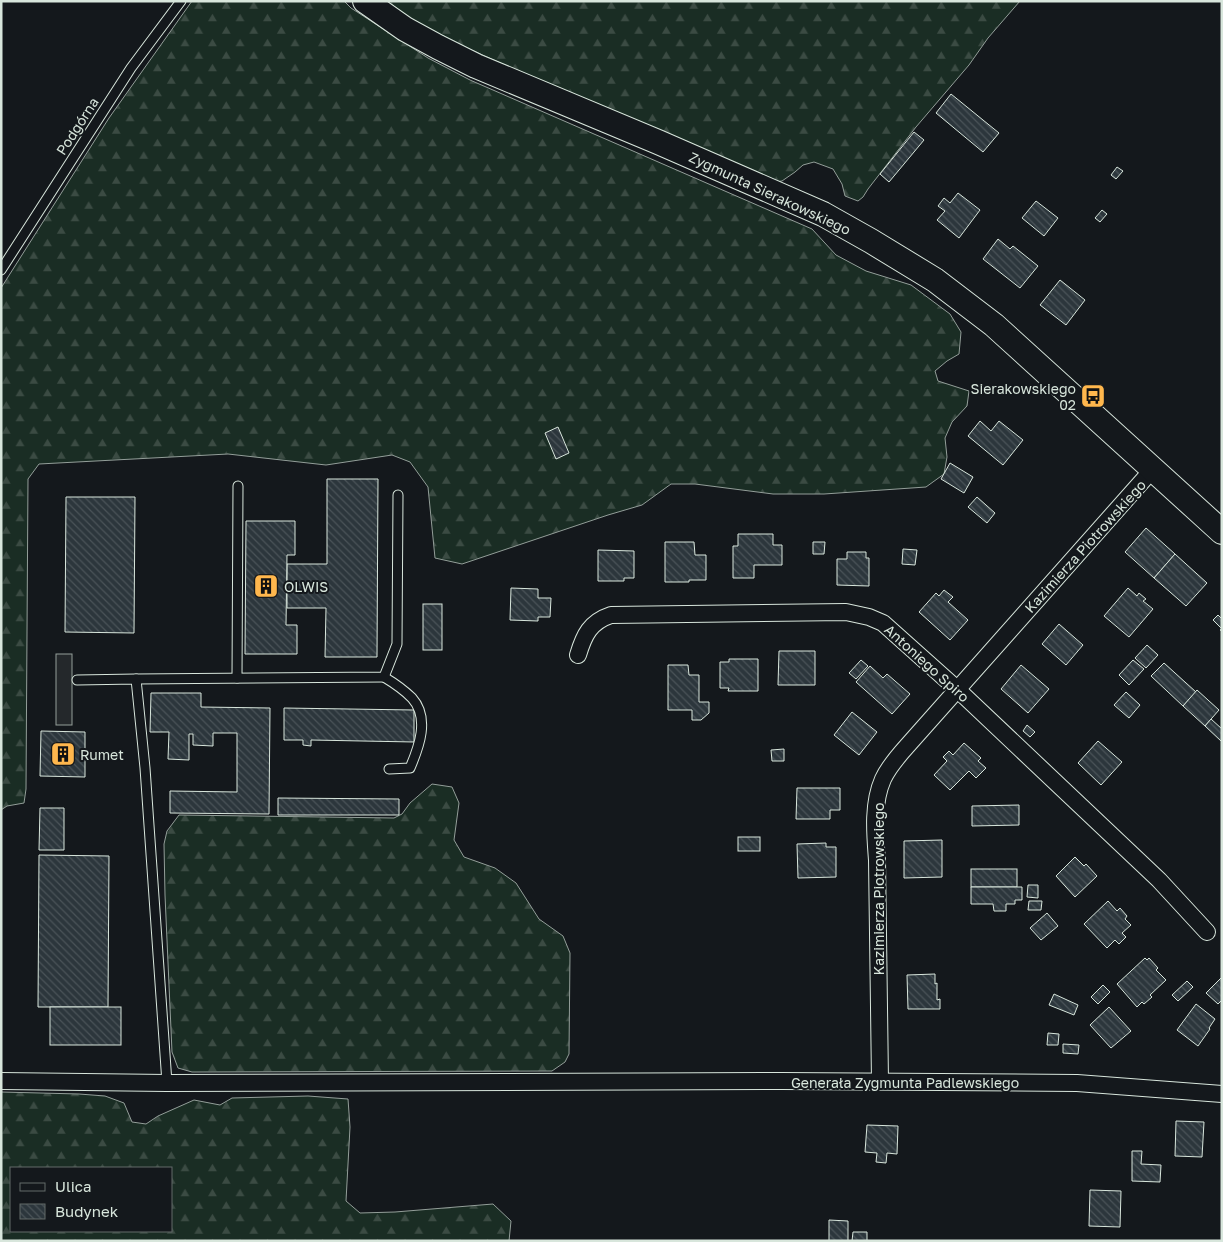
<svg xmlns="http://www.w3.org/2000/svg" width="1223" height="1242" viewBox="0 0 1223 1242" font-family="'Golos Text',sans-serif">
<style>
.forest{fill:url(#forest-firs);stroke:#939e99;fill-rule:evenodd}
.parking{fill:#24282b;stroke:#939e99}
.building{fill:url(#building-back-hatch);stroke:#d8e6dc}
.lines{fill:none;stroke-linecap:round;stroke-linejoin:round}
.lane-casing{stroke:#d8e6dc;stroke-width:11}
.street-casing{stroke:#d8e6dc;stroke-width:18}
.secondary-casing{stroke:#d8e6dc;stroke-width:26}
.lane{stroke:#14181c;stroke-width:9}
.street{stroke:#14181c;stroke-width:16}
.secondary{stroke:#14181c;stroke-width:24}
.labels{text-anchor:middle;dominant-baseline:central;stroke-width:4;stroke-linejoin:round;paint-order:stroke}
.street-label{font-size:14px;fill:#d8e6dc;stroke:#14181c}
.poi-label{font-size:14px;fill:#d8e6dc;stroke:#14181c;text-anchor:start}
</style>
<defs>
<pattern id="forest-firs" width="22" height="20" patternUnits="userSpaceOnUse" patternTransform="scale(1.25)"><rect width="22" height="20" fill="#1a2d24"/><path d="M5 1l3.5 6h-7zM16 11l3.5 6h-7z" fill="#3b4b43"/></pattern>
<pattern id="building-back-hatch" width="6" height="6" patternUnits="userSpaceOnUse" patternTransform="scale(1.25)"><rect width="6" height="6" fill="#2c363c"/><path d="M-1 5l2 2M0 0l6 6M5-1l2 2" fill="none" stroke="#4a5358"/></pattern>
</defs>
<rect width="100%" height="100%" fill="#14181c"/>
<!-- forest -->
<g class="forest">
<polygon points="192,1 344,1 351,8 428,58 470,80 812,229 836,255 866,271 911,285 950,314 961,332 959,354 947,361 935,371 938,381 969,391 967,406 952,422 945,438 947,457 944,474 926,487 824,494 773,494 695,484 671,484 642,505 608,515 462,564 435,558 428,487 410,462 392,455 326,465 228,454 39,464 28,479 26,789 24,803 7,806 1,810 1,288 109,118"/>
<polygon points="387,1 1020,1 988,38 969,65 916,127 868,189 863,197 858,201 845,196 842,184 833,169 814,162 803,165 795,172 782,181 765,183 679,143 458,44 414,21"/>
<polygon points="432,784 452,787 459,803 454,840 464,857 495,868 516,883 539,919 563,936 570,953 569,1054 565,1062 552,1071 192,1072 178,1068 172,1052 165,895 164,844 167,831 179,815 394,818 402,814 410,803"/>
<path d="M1,1092L79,1094L105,1096L124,1103L132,1122L146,1124L158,1116L194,1100L220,1105L232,1098L308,1096L348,1099L350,1127L346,1201L360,1213L395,1212L493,1204L511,1221L509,1241H1ZM11,1168H171V1231H11Z"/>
</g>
<!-- parking -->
<rect class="parking" x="56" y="654" width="16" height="71"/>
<!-- building -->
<g class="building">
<polygon points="951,94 999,133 983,152 936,113"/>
<polygon points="914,132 924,140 889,182 880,174"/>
<polygon points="1117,167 1123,171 1116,179 1111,175"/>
<polygon points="958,193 980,210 959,238 937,220 945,211 938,206 944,198 950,203"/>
<polygon points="1036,201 1058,218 1044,236 1022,218"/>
<polygon points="1102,210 1107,214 1100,222 1095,218"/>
<polygon points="998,239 1010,249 1013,246 1038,266 1020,288 983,259"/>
<polygon points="1060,280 1085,300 1066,325 1040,305"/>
<polygon points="980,421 991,431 999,421 1023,440 1003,465 968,436"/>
<polygon points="558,427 569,453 556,459 545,433"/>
<polygon points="950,463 973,477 964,493 941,479"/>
<polygon points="327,479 378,479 377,657 325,657 326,608 287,608 287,564 327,564"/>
<polygon points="66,497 135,497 134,633 65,632"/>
<polygon points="977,497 995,513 987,523 968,507"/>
<polygon points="246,521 295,521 295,555 287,555 286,625 297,625 297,654 245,654"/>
<polygon points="1146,528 1175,554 1154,578 1125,552"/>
<polygon points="738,534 773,534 773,545 782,545 782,565 754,565 754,578 733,578 733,546 738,546"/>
<polygon points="665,542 694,542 695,555 706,555 706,580 689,580 689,582 665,582"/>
<polygon points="813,542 825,542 824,554 813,554"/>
<polygon points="903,549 917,550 915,565 902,564"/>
<polygon points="598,550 634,551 634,578 624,578 624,581 598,581"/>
<polygon points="847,552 866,552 866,558 869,558 869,586 837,585 837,559 847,559"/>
<polygon points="1175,554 1207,583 1186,606 1154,578"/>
<polygon points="511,588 538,589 538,598 551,598 550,617 538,617 538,621 510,620"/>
<polygon points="1128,588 1137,596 1139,593 1146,599 1143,601 1153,609 1129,637 1104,616"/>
<polygon points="944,590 953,597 948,602 968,620 950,640 919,612 936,593 939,596"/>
<rect x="423" y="604" width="19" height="46"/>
<polygon points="1218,615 1222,619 1222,631 1220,630 1222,629 1213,620"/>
<polygon points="1059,624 1083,645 1066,665 1042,644"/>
<polygon points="1147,645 1158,655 1146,668 1135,658"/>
<polygon points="779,651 815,651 815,685 778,685"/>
<polygon points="729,659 758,659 758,691 728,691 729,688 720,688 720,662 729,662"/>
<polygon points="861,660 868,666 856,679 849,673"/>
<polygon points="1133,660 1144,669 1129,685 1119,675"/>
<polygon points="1164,663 1196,692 1183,706 1151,676"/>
<polygon points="668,665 688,665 689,675 699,675 699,702 709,702 709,713 701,720 692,720 692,710 668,710"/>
<polygon points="1021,665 1049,689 1028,713 1001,689"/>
<polygon points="870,666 883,678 887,674 910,694 892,714 856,682"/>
<polygon points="1197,690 1219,710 1205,726 1183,706"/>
<polygon points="1126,692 1140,705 1129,718 1114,705"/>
<polygon points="151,693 201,693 201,707 270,708 269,814 170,813 170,791 237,792 237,733 213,733 213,746 193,745 193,734 189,734 189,760 168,759 169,732 150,732"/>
<polygon points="284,708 414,710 414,742 311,740 311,746 303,745 303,740 284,740"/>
<polygon points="852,712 877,732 859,755 834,735"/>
<polygon points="1211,719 1222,729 1222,739 1221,741 1205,726"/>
<polygon points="1027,725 1035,732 1030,737 1023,731"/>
<polygon points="41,731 85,732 85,777 40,776"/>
<polygon points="1098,741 1122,762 1101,785 1078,763"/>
<polygon points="964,743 981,758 978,761 986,768 976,778 969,771 950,790 934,775 947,761 943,757 949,751 953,755"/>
<polygon points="784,749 784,761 772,761 771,750"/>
<polygon points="797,788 840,788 840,810 830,810 830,819 796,819"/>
<polygon points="278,798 399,799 399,815 278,815"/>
<polygon points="1019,805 1019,825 972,826 972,806"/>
<polygon points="40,808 64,808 64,850 39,850"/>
<rect x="738" y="837" width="22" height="14"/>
<polygon points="942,840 942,877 904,878 904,841"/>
<polygon points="826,843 826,847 836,847 836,877 798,878 797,844"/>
<polygon points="39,855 109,856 108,1007 38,1007"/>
<polygon points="1075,857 1084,866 1086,864 1097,876 1075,897 1056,876"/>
<rect x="971" y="869" width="46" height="18"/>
<polygon points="1028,885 1038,885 1038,898 1027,897"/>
<polygon points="971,887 1022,887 1022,900 1015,900 1015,904 1006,904 1006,911 994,911 993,904 971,904"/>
<polygon points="1029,901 1042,901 1041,910 1028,910"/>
<polygon points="1108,901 1117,911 1120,908 1127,916 1125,919 1131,925 1122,933 1126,937 1119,944 1115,940 1107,948 1084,924"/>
<polygon points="1047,913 1058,926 1041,940 1030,928"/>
<polygon points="1145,958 1147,960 1149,958 1158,968 1156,970 1166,980 1150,995 1152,997 1144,1004 1142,1002 1137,1007 1117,984"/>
<polygon points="935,974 935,984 937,983 937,1000 940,999 940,1009 908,1009 907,975"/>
<polygon points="1222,977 1222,1000 1218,1004 1206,993"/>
<polygon points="1187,981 1193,987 1178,1001 1172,995"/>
<polygon points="1103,985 1110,992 1098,1004 1091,997"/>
<polygon points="1054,994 1078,1005 1074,1015 1049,1005"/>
<polygon points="1196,1004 1215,1019 1209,1028 1210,1029 1198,1046 1177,1030"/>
<rect x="50" y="1007" width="71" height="38"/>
<polygon points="1109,1007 1131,1031 1111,1048 1090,1025"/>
<polygon points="1048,1033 1059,1034 1058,1045 1047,1045"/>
<polygon points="1063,1044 1079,1045 1078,1054 1063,1053"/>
<polygon points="1176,1121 1204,1122 1202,1157 1175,1156"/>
<polygon points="867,1125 898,1126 897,1154 887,1153 886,1163 876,1162 877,1153 865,1152"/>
<polygon points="1132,1151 1142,1151 1141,1164 1161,1165 1160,1182 1132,1181"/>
<polygon points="1090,1190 1121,1191 1120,1227 1089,1226"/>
<polygon points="829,1220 848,1221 848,1241 829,1241"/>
<polygon points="853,1232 867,1232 867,1241 852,1241"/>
</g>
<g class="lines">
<defs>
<g id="lane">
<polyline points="1,270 131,68 181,1"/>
<path d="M384,677C394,683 404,690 412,698C430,718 419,747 410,768L389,769"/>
<polyline points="237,678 238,486"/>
<polyline points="136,679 384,677 397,644 398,495"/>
<polyline points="77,680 136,679 145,768 167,1083"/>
</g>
<g id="street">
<path d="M578,655C584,635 590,622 611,615L846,612L869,617L883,623L958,690L1159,880L1207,932"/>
<polyline points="1,1081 167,1083 783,1081 1077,1083 1222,1094"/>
<path d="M880,1081L877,860C875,834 872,804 883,779C889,766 899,755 908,745L1153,469"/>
</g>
<polyline id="secondary" points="365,1 405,29 438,47 476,66 658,142 823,214 871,241 935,280 994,325 1222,532"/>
</defs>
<!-- lane casing -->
<use href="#lane" class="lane-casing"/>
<!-- street casing -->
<use href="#street" class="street-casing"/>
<!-- secondary casing -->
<use href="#secondary" class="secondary-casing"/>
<!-- lane -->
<use href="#lane" class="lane"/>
<!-- street -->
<use href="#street" class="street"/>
<!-- secondary -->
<use href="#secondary" class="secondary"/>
</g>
<!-- icons -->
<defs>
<symbol id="bus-square" viewBox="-11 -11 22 22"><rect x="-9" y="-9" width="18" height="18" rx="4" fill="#ffb74d" stroke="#14181c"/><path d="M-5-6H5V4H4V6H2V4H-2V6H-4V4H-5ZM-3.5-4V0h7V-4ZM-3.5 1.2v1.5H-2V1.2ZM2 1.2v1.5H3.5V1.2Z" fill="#111"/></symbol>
<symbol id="building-square" viewBox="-11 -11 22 22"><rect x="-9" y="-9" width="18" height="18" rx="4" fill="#ffb74d" stroke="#14181c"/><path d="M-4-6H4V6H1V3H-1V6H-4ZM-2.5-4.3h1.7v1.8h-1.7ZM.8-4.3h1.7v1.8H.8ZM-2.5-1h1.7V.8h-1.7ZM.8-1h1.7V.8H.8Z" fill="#111"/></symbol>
</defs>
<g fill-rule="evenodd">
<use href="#bus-square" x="1079" y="382" width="28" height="28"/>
<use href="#building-square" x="252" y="572" width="28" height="28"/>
<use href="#building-square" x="49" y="740" width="28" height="28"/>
</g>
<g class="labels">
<!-- street labels -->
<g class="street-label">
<text transform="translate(77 126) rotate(-57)">Podgórna</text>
<text transform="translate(770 193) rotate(25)">Zygmunta Sierakowskiego</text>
<text transform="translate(1085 546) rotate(-48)">Kazimierza Piotrowskiego</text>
<text transform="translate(927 663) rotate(42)">Antoniego Spiro</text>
<text transform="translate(878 889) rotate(-90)">Kazimierza Piotrowskiego</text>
<text x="905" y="1082">Generała Zygmunta Padlewskiego</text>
</g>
<!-- poi labels -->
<g class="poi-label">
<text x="1076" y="388" text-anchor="end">Sierakowskiego<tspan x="1076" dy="16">02</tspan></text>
<text x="284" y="586">OLWIS</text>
<text x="80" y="754">Rumet</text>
</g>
</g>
<!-- border -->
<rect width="1223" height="1242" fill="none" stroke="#d8e6dc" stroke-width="5"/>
<!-- legend -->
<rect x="10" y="1167" width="162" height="65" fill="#14181c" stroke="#626a69"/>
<rect x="20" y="1183" width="25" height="8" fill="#14181c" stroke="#626a69"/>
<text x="55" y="1192" font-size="15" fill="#d8e6dc">Ulica</text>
<rect x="20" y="1204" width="25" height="15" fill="url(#building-back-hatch)" stroke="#626a69"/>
<text x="55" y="1217" font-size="15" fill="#d8e6dc">Budynek</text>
</svg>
